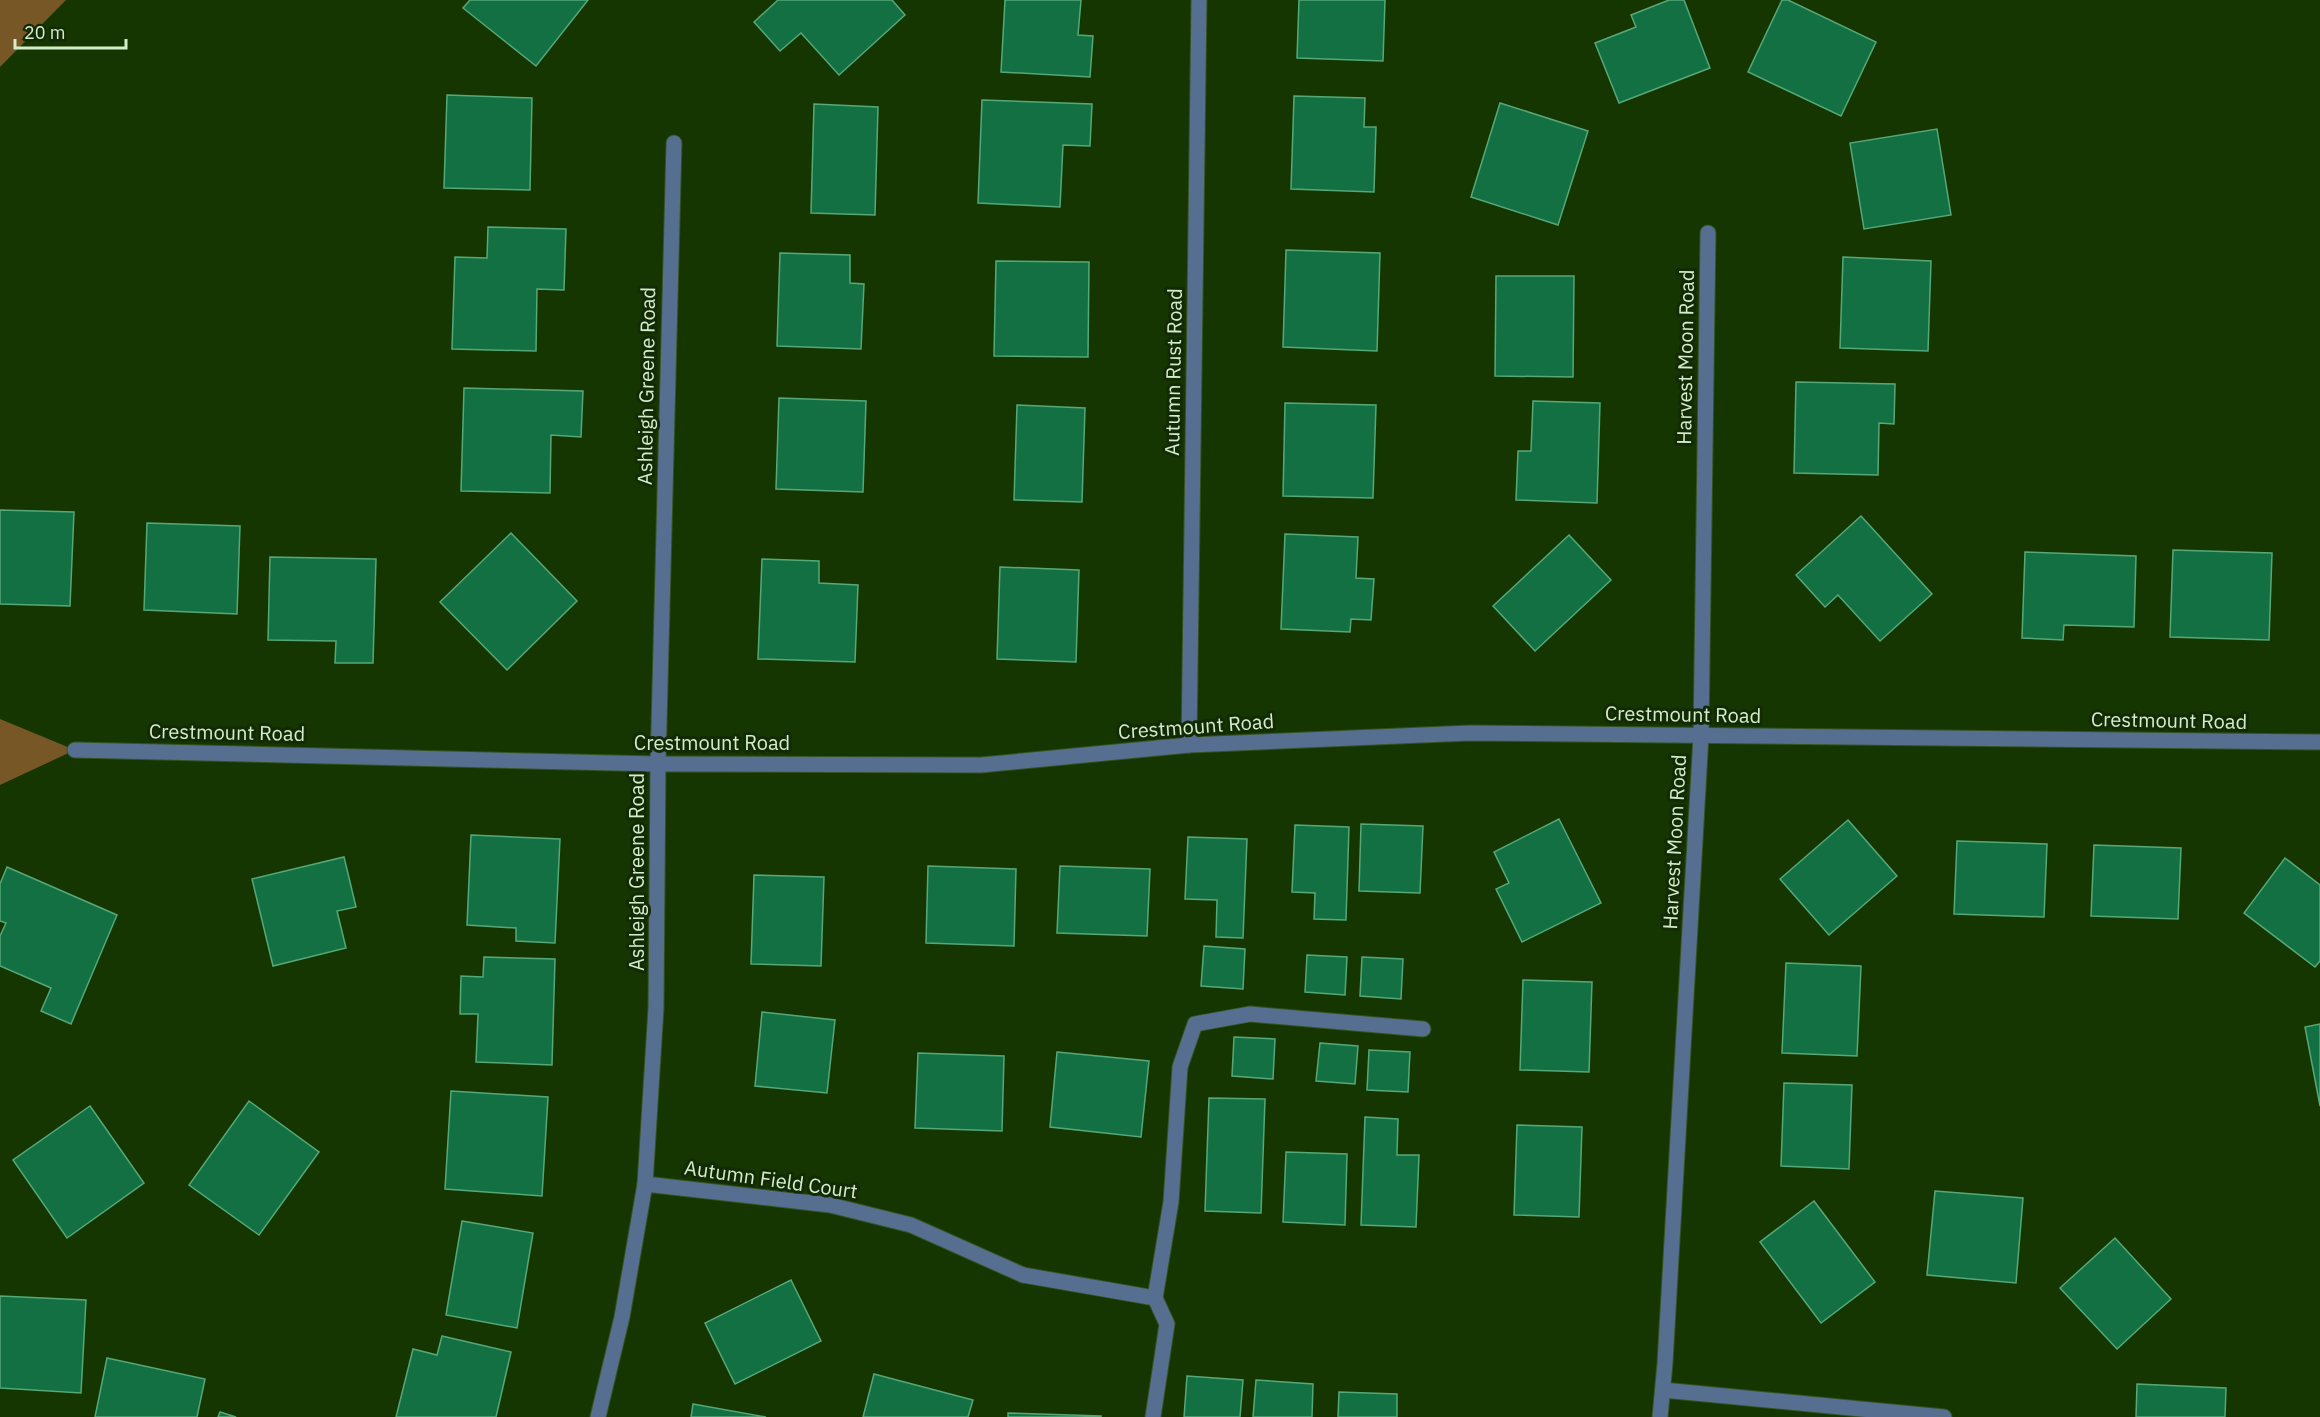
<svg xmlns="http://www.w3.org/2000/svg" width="2320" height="1417" viewBox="0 0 2320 1417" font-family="'IBM Plex Sans',sans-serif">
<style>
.forest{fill:#765725}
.building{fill:#137043;stroke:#56a878;stroke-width:1.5}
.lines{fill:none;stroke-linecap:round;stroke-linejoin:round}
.lane-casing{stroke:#345321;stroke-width:17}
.street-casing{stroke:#345321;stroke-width:17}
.lane{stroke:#566e8f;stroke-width:15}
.street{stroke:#566e8f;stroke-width:15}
.labels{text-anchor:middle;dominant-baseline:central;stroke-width:6;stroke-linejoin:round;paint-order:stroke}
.street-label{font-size:20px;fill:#d4edca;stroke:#132a06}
</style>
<rect width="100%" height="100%" fill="#163601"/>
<!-- forest -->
<g class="forest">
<polygon points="0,0 66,0 0,67"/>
<polygon points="0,719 75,750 0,785"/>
</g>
<!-- building -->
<g class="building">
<polygon points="470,0 588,0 536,66 463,8"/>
<polygon points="778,0 892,0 905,15 839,75 801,33 780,51 754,22"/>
<polygon points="1005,0 1081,0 1078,35 1093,36 1090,77 1001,72"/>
<polygon points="1299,0 1385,0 1383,61 1297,58"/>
<polygon points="1669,0 1684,0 1710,68 1619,103 1595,43 1636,27 1631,15"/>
<polygon points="1782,0 1788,0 1876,42 1841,116 1748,72"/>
<polygon points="447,95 532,98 530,190 444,188"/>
<polygon points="1294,96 1365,98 1364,127 1376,127 1374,192 1291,189"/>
<polygon points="982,100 1092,104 1090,146 1063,145 1060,207 978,203"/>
<polygon points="1500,103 1588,131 1558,225 1471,197"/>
<polygon points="814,104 878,107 875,215 811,213"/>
<polygon points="1937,129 1951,215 1864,229 1850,143"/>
<polygon points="488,227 566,229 564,290 537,289 536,351 452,349 455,257 487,258"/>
<polygon points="1286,250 1380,253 1377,351 1283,347"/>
<polygon points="780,253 850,255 850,283 864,284 861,349 777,346"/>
<polygon points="1843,257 1931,261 1928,351 1840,348"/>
<polygon points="996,261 1089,262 1088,357 994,356"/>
<polygon points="1496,276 1574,276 1573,377 1495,376"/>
<polygon points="1796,382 1895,384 1894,424 1879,423 1878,475 1794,473"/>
<polygon points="464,388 583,391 581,437 551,435 550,493 461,491"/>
<polygon points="779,398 866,401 863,492 776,489"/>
<polygon points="1533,401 1600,403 1597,503 1516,500 1518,451 1531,451"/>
<polygon points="1285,403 1376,405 1373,498 1283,496"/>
<polygon points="1017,405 1085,408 1082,502 1014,500"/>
<polygon points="0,510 74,512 70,606 0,604"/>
<polygon points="1861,516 1932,594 1880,641 1838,595 1825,607 1796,575"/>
<polygon points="147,523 240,526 237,614 144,610"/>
<polygon points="511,533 577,601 507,670 440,602"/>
<polygon points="1285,534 1358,537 1356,578 1374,579 1371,620 1351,619 1350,632 1281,629"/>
<polygon points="1569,535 1611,580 1535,651 1493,606"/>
<polygon points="2173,550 2272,553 2269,640 2170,637"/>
<polygon points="2025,552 2136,556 2134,627 2064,625 2063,640 2022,638"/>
<polygon points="270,557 376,559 373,663 335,663 336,641 268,640"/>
<polygon points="762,559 819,561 819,583 858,585 855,662 758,659"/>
<polygon points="1000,567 1079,570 1076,662 997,659"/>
<polygon points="1559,819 1601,903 1522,942 1496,889 1509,883 1494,852"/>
<polygon points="1848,820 1897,876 1829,935 1780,879"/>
<polygon points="1361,824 1423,826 1420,893 1359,891"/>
<polygon points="1295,825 1349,827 1346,920 1314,919 1315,893 1292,892"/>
<polygon points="471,835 560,839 555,943 516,941 516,928 467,925"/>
<polygon points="1188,837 1247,839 1243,938 1216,937 1217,900 1185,899"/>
<polygon points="1957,841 2047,844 2044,917 1954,914"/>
<polygon points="2094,845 2181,848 2178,919 2091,916"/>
<polygon points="344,857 356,907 337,911 346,948 273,966 252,879"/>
<polygon points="2285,858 2320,885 2320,961 2315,967 2244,913"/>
<polygon points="928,866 1016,869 1014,946 926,943"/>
<polygon points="1060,866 1150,869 1147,936 1057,933"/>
<polygon points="7,867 117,915 71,1024 41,1011 51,988 0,966 0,936 6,923 0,921 0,884"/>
<polygon points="754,875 824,877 821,966 751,964"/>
<polygon points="1204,946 1245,949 1243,989 1201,986"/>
<polygon points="1307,955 1347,957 1345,995 1305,992"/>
<polygon points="484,957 555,959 552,1065 476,1062 478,1014 460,1014 461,976 483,977"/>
<polygon points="1362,957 1403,959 1401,999 1360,996"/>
<polygon points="1786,963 1861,966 1857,1056 1782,1053"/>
<polygon points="1523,980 1592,982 1589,1072 1520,1070"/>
<polygon points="762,1012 835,1020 827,1093 755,1086"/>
<polygon points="2320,1024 2320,1106 2305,1027"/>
<polygon points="1234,1037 1275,1039 1273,1079 1232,1076"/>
<polygon points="1320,1043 1358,1046 1355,1084 1316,1081"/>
<polygon points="1369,1050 1410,1052 1408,1092 1367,1090"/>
<polygon points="1057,1052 1149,1061 1141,1137 1050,1127"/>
<polygon points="918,1053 1004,1056 1002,1131 915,1128"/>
<polygon points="1784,1083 1852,1085 1849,1169 1781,1166"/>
<polygon points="451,1091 548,1097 542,1196 445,1189"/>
<polygon points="1209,1098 1265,1099 1261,1213 1205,1211"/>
<polygon points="249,1101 319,1152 259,1235 189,1185"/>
<polygon points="90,1106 144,1183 67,1238 13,1160"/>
<polygon points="1365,1117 1398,1119 1397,1155 1419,1155 1416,1227 1361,1225"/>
<polygon points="1517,1125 1582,1127 1579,1217 1514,1215"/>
<polygon points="1286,1152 1347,1154 1345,1225 1283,1222"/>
<polygon points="1935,1191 2023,1198 2016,1283 1927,1275"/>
<polygon points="1814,1201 1875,1282 1821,1323 1760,1242"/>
<polygon points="462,1221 533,1233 517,1328 446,1315"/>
<polygon points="2115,1238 2171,1299 2117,1349 2060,1288"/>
<polygon points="791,1280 821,1341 735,1384 705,1323"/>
<polygon points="0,1296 86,1300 81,1393 0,1388"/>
<polygon points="442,1336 511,1352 496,1417 396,1417 413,1349 437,1355"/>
<polygon points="107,1358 205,1379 197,1417 95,1417"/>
<polygon points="874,1374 973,1400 968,1417 863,1417"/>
<polygon points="1187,1376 1243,1380 1240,1417 1184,1417"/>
<polygon points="1256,1380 1313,1384 1312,1417 1253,1417"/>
<polygon points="2137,1384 2226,1388 2225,1417 2136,1417"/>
<polygon points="1339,1392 1397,1394 1397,1417 1338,1417"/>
<polygon points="693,1404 766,1417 691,1417"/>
<polygon points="220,1412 236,1417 218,1417"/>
<polygon points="1008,1413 1101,1416 1101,1417 1008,1417"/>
</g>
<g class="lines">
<defs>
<g id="lane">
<polyline points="1023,1275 1155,1298 1167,1324 1153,1417"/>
<polyline points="1155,1298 1171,1202 1180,1067 1195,1024 1250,1014 1423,1029"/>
<polyline points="1663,1390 1944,1417"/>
</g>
<g id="street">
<polyline points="1189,745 1199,0"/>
<polyline points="75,750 658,764 981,765 1189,745 1470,733 2320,742"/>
<polyline points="645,1184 830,1205 911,1225 1023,1275"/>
<polyline points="598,1417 622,1317 645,1184 656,1008 658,764 674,143"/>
<polyline points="1660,1417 1665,1363 1701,736 1708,233"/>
</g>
</defs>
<!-- lane casing -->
<use href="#lane" class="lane-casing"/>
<!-- street casing -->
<use href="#street" class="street-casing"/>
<!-- lane -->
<use href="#lane" class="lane"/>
<!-- street -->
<use href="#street" class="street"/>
</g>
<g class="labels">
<!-- street labels -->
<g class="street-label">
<text transform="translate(1685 357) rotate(-89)">Harvest Moon Road</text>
<text transform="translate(1173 372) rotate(-89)">Autumn Rust Road</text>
<text transform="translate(646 386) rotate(-89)">Ashleigh Greene Road</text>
<text transform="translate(1683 714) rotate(1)">Crestmount Road</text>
<text transform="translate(2169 720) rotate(1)">Crestmount Road</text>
<text transform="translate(1196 726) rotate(-4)">Crestmount Road</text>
<text transform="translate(227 732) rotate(1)">Crestmount Road</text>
<text x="712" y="742">Crestmount Road</text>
<text transform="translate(1674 842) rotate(-87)">Harvest Moon Road</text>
<text transform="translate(636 872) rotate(-90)">Ashleigh Greene Road</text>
<text transform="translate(771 1179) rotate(8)">Autumn Field Court</text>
</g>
</g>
<!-- scale -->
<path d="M15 39v9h111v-9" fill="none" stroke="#d4edca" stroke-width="3"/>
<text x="24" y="39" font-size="18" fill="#d4edca" stroke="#132a06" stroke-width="4.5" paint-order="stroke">20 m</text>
</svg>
